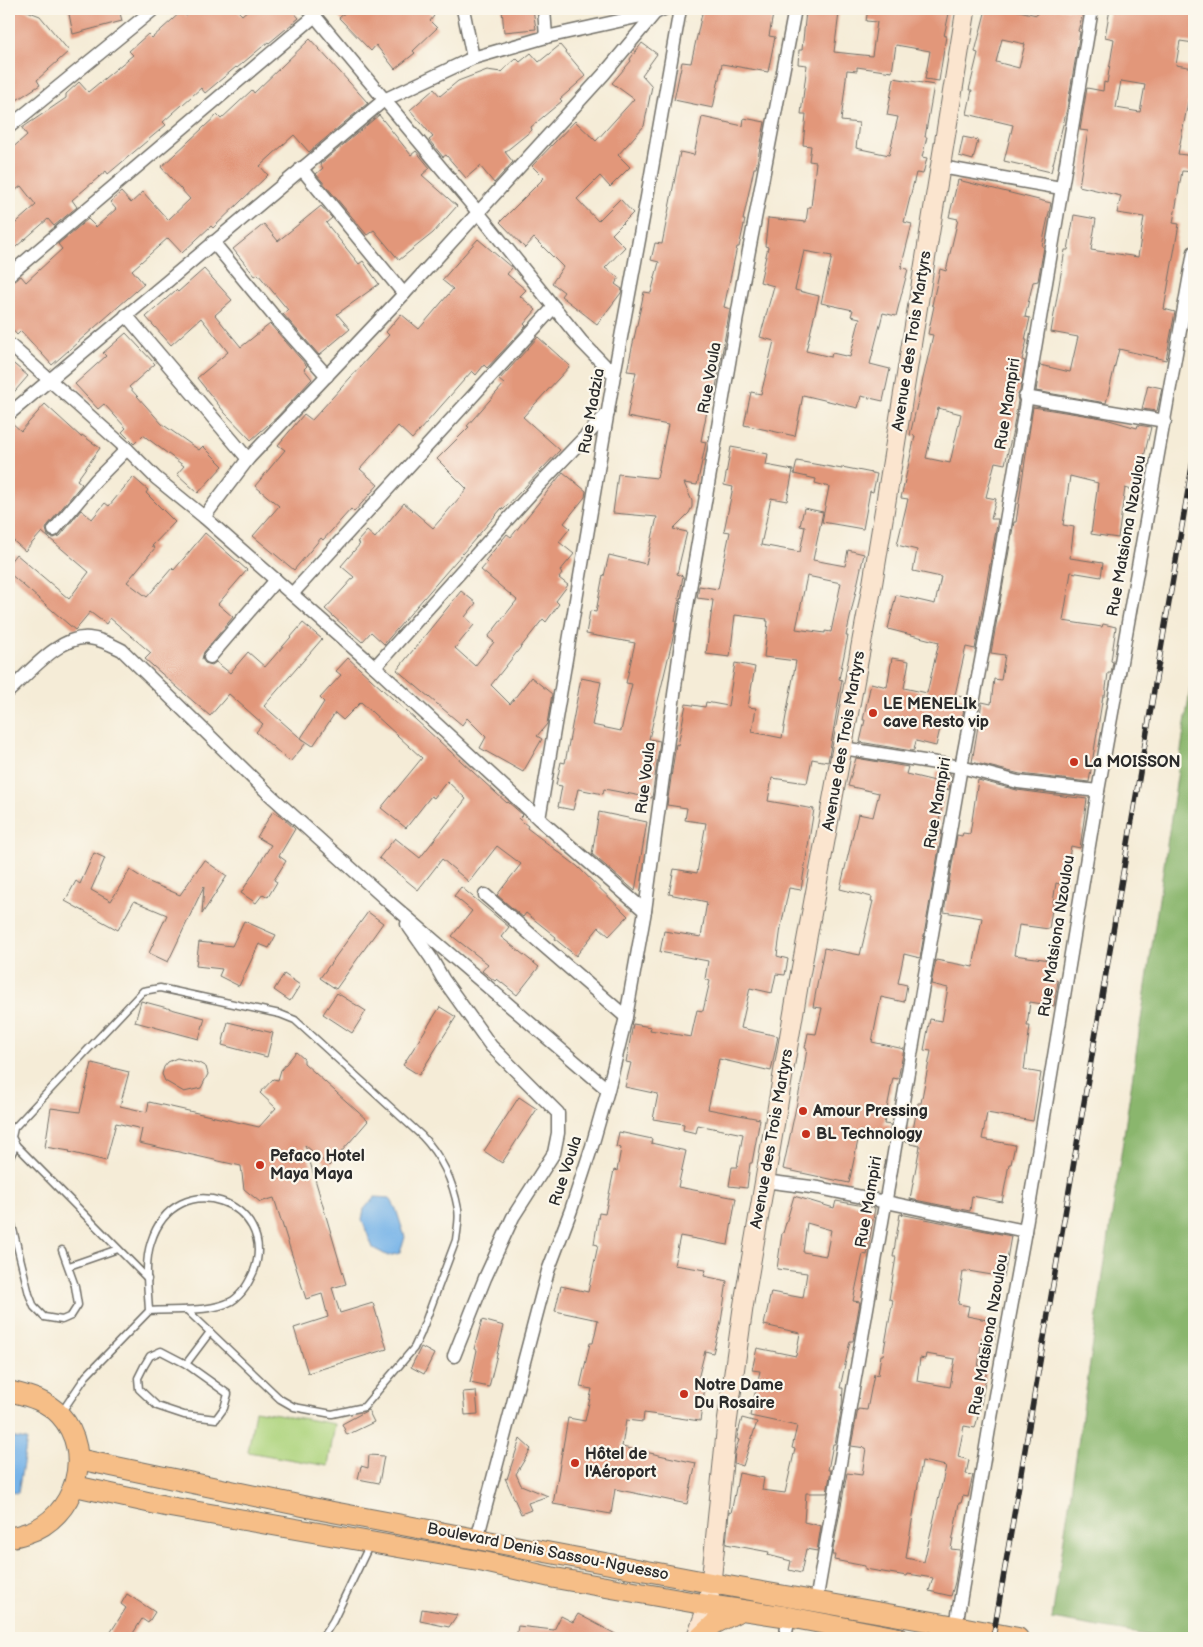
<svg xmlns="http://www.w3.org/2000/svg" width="1203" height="1647" viewBox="0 0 1203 1647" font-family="'Balsamiq Sans',sans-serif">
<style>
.green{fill:#aed47e;stroke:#6c8054}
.forest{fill:#8ab66d;stroke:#5a704c}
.water{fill:#76b3e8;stroke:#506f8a}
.building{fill:#e2977a;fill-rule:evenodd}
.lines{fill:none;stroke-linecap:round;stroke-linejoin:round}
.service-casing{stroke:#726f67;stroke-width:9}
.minor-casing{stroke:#726f67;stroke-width:15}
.secondary-casing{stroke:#726f67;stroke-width:21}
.primary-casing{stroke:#726f67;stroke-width:22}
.service{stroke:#fff;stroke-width:6}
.minor{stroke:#fff;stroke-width:12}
.secondary{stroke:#fbe5cf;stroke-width:19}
.primary{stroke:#f6be87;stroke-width:20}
.rail-casing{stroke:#2b2b2b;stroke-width:5.5}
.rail{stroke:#fbf7ec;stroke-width:4;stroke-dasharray:11;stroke-linecap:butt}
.poi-dot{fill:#c8321e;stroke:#fbf7ec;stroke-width:2}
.labels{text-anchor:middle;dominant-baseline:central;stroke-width:4.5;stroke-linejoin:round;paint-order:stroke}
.street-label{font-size:16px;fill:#2b2b2b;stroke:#fbf7ec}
.poi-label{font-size:16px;font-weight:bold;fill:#2b2b2b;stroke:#fbf7ec;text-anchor:start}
</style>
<rect width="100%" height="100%" fill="#fbf7ec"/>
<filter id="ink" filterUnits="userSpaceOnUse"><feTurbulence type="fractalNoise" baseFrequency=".02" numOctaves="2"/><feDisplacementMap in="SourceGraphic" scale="10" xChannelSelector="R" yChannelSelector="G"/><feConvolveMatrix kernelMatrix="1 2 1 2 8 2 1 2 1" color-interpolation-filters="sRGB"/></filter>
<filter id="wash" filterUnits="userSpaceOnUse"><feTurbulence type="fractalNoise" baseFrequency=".0096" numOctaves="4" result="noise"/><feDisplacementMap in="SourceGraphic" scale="20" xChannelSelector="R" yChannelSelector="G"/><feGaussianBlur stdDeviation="1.12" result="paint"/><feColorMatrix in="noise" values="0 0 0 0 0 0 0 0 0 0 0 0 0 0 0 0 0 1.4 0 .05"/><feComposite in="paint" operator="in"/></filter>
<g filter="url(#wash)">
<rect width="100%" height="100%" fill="#f5ecd7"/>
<!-- green -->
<polygon class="green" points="255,1410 335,1424 328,1466 248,1452"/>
<!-- forest -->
<polygon class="forest" points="1194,663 1194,1638 1163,1638 1052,1619"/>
<!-- water -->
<g class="water">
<polygon points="375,1197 390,1198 396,1209 405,1237 400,1253 388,1256 373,1248 362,1220 364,1209"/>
<polygon points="9,1437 27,1440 18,1493 9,1492"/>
</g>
<g id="blocks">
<!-- building -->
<g class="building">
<polygon points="9,9 22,9 40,16 69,51 37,80 40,85 9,105"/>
<polygon points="68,9 119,9 122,21 73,34"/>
<polygon points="195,9 236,9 242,15 249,9 291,9 299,18 269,43 268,42 237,68 236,67 205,93 201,88 163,122 166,125 154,135 108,174 106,171 72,200 77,207 54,226 48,219 9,253 9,229 36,205 21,186 16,190 9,181 9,151 27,135 22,128 66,98 66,94 79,82 88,92 133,55 129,51 148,34 152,38 182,11 186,16"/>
<polygon points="349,9 427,9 434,16 430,21 437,28 413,51 415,53 395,69 376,45 371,51 339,18"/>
<polygon points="502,9 533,9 536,29 504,32"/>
<polygon points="703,9 774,9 769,36 775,37 768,72 722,64 713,108 674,100 682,62 691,63"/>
<path d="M868,9H950L944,36H946L939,81L925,79L930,51L896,45L892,72L857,67V71L847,70L841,121L859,123L856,148L889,155L898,117L887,115L894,78L934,85L925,137H927L922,157L927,158L923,174L916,173L904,222L912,224L901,268L908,269L896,316L883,313L870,364L890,369L883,401L861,396L858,408L803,395L795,436L744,425L751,392L761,394L774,341L760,337L774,286L760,282L768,247L765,246L768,218L806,222L808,207H811L816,162L809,161L811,146L803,145L806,114H801L807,65L798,64L799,50H802L806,11L839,13L834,52L872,56L877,22L866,21ZM804,251L832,256L821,303L853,310L851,316L860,318L850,357L832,353L831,357L806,351L819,296L795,290Z"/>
<path d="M986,9H1010L1037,15L1038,9H1084L1078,31L1080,32L1067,109L1051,172L1004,161L1013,125L967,114L972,90H969L978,53L975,52ZM1002,39L1025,44L1019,68L996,62Z"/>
<path d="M1110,9H1194V43L1180,41L1176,65L1194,68L1193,102H1188L1178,154L1194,156V165L1193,172L1182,171L1173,223L1179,224L1164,309L1175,312L1166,360L1119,349L1106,403L1036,391L1040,365L1070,372L1078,337L1051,332L1065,250H1068L1074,215L1096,219L1091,250L1138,257L1144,217L1117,213L1121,196L1079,186L1088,131L1080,130L1087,88L1103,91L1104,82L1107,83L1114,39L1105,37ZM1121,81L1145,85L1140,112L1116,108Z"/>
<polygon points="310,39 368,103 309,152 294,135 260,166 268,175 213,228 211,226 182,253 168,238 132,270 144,284 52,365 21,331 17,335 9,326 9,283 14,281 21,276 26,282 62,249 58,244 88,219 96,227 116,209 110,202 121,192 131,203 143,192 168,220 190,199 161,167 217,115 221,119 252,90 254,93"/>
<polygon points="642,43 657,54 642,75 652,86 644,126 618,155 630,167 610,187 600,176 577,199 598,221 620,199 633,213 612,234 625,247 605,268 619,278 615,284 622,289 621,293 597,324 561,296 564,292 552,283 563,267 534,238 525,248 500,222 544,178 532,166 575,121 596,141 634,99 612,83 631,61 630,59"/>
<polygon points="560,45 586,76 560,99 562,101 531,127 532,130 505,152 513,162 494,183 480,166 466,178 446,155 443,157 429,140 433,137 410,110 434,89 440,96 458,81 487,70 501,72 516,58 520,62 531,53 539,62"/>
<polygon points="379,115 411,155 416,151 430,168 422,175 457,206 433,233 399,260 374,230 367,235 316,174 323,168 320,164"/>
<polygon points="702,117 743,126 744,118 765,122 756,168 754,168 743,220 745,220 739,247 737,247 724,307 730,309 716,387 712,386 701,441 706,442 697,485 684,483 692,501 692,507 689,513 673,529 687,532 677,574 683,576 675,621 676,621 675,629 649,739 660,741 652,798 604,789 603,794 578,789 573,810 558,807 562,786 556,785 561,762 565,763 581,678 601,682 592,725 621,731 632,684 626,683 635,643 586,634 590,611 596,612 603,575 604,576 609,555 646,564 657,517 613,513 618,474 657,478 668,425 627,417 636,372 627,371 644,292 651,293 659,262 651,260 655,243 662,244 680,152 694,155"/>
<polygon points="963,137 978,140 973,160 959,156"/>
<path d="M958,180L1051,203L1042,246L1044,247L1038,281L1033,282L1025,317L1030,318L1025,340H1027L1022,360L1025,361L1020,391L1017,396L1018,401L1013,430L1005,464L995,462L986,497L996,499L991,519H998L975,649L966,647L955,695L966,698L961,724L942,720L936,746L916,741L914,750L912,751L860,742L865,720H863L871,683L887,687L892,658L909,661L904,688L927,693L939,642L888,629L896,595L935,604L941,577L913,571L917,550L897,545L908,499L901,498L915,436L910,435L933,335L928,334L934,306L932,305L940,269L946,271L958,219L949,217ZM938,408L961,414L950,463L926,458Z"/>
<polygon points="321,206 332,218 326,223 359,264 363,261 379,284 337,314 350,329 319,355 283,314 288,310 258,274 255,276 233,249 264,224 278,241"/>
<polygon points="478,239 512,268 507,274 526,290 520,296 536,310 524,324 526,326 487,368 484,365 476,375 472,371 412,439 398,426 360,469 378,485 354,512 351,509 323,540 321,538 294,570 253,536 279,506 255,486 285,450 278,445 304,414 312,420 389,335 386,332 401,314 419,329 453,289 442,280"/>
<polygon points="204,269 232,300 215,315 241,347 270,324 307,366 304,369 312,379 277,417 251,440 225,413 197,378 228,352 201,318 171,345 146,317 176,290 178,292"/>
<polygon points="126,333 155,364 129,387 162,424 199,450 203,446 223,466 198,493 177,474 184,466 143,435 134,444 122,432 126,428 104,404 98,409 75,384 106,356 103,353"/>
<polygon points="538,337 570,366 523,417 560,450 503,510 502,508 384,644 371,632 362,642 325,609 354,577 341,566 360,544 357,542 367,531 375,538 404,503 433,528 467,489 437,459 469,427 467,426 504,384 499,380"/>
<polygon points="9,360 28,376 9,398"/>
<polygon points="1148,385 1162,388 1157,411 1142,409"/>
<polygon points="45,404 81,437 82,435 100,448 77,480 82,484 48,525 46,529 48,536 53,538 60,536 81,510 92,519 105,503 109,506 133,477 148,490 146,493 175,522 152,546 155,548 127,582 147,597 172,568 174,570 205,533 247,570 218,604 233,617 204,652 202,659 205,663 212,665 216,662 230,673 248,652 265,667 303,623 322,639 264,706 306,743 290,762 256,732 263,724 229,694 210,716 145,659 151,653 110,618 106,624 90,612 75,630 9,573 9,563 16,554 69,599 89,572 42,532 25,551 9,537 9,422 11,422 21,431"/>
<polygon points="1033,407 1102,418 1137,428 1138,425 1151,427 1136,491 1125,488 1118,538 1091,534 1098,483 1070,476 1063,525 1074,527 1070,558 1103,563 1101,577 1071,572 1063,621 1102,627 1103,624 1116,627 1111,661 1113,662 1111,673 1108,673 1105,696 1103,696 1089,782 1020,774 972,762 982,702 991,704 994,679 1001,680 1005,655 991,653 1014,522 1016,522"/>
<path d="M731,447L768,454L766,465L793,470L787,501L771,498L761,545L800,552L805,527L800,526L804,508L823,512L813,560L845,566L848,550L864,554L846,636H848L839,679L842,680L828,762L812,759L807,783L772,778L768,801L814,809L801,890L789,888L781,927L777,956L788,959L785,975L776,974L772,993L750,988L741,1028L778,1036L771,1071L719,1059L708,1109L760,1119L752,1163H750L747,1188L729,1186L732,1167H737L743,1134L698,1125L696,1133L683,1130L684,1124L653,1119L658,1094L625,1087L631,1063L626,1062L633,1024L651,1027L650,1030L691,1037L697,1010L703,1011L710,981L705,979L708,961L660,952L664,931L701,937L707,902L669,894L674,869L697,873L706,823L685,820L687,808L667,805L676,744L678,745L679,740L686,704L705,707L706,702L728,706L735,663L755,667L748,707L756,708L752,732L782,738L796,661L764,657L768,621H766L767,619L735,615L730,657L706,654L713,600L697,598L699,586L718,589L730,532L724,531L733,487L724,485ZM807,576L841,583L831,632L825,631V633L796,629Z"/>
<polygon points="797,461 842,469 842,467 877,474 873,492 870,491 863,529 822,522 829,487 815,483 816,479 794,474"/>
<polygon points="563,472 586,491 585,497 564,523 570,528 559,542 574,554 560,571 562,574 559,578 568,585 556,601 559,604 546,622 543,619 491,685 510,704 531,677 552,694 547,724 537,736 542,739 523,772 480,748 486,737 467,718 462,725 397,670 461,591 476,603 465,617 474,625 455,648 475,666 494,642 488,637 517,600 481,570 487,563 485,561 507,534 511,537"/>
<polygon points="348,658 507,803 508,802 523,815 519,819 528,826 527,828 577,866 628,916 609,936 599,927 576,956 555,939 556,937 526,913 523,917 519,914 497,895 521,864 497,846 469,882 442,859 418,890 379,858 395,838 420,858 466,799 447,781 434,798 431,796 406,828 381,808 422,758 361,702 343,720 335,713 313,746 301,738 324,702 320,698 341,675 336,671"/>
<polygon points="856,758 908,767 906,774 935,781 937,771 951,774 949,790 946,789 937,830 942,831 920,958 904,954 898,983 907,985 904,1002 881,997 872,1042 904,1049 898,1079 893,1078 884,1124 891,1125 888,1137 860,1131 849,1183 783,1169 803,1074 807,1049 805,1048 808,1033 816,1034 822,1008 813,1007 824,948 860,955 873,901 871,901 872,897 840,889 858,814 873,817 879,793 848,786"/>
<polygon points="978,780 1017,790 1087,799 1080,848 1071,846 1064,885 1056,883 1049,929 1019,925 1014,955 1050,960 1047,979 1058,981 1054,1006 1030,1002 1027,1026 1030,1026 1024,1070 1041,1073 1033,1121 987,1113 982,1139 1015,1145 1011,1164 1009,1164 1002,1202 972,1196 970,1211 910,1199 920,1146 910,1144 911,1142 904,1141 906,1128 913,1130 918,1103 921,1103 931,1051 924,1050 930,1019 942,1021 948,988 931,984 936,960 973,967 982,918 944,912 957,835 962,836 963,833 970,834"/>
<polygon points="273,811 281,816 295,829 279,856 286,861 274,880 277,882 268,897 263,894 256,903 241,893 271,845 257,837"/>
<polygon points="599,812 647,822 635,891 592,854"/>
<polygon points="94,853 105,858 91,890 111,901 130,870 149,882 180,895 204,860 227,876 202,914 204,886 168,962 149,953 167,915 134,901 118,930 65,901 76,881 80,884"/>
<polygon points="461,887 509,927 501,937 539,967 517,995 497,979 495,981 482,971 488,964 452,936 472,911 454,896"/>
<polygon points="368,912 383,923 336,989 320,978"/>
<polygon points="244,921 276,935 269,948 259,944 239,986 219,976 222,969 196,966 199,942 232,946"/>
<polygon points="284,974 300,985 290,1001 274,990"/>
<polygon points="337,993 366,1011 352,1033 323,1014"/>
<polygon points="141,1001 205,1018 199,1039 135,1022"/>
<polygon points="440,1007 456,1017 419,1075 403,1065"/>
<polygon points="228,1022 273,1033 267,1057 222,1045"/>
<polygon points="296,1052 304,1059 304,1063 368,1121 329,1166 305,1145 346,1284 332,1288 340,1313 373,1303 387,1349 308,1373 294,1328 328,1317 322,1294 306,1299 274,1198 260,1202 244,1189 241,1166 139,1143 142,1129 116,1123 106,1161 69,1152 70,1151 45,1147 51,1108 80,1112 92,1063 129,1072 120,1106 147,1112 149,1102 259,1127 276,1108 260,1093 273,1079 278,1080 281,1070"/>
<polygon points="177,1058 199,1063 206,1067 208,1074 201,1088 184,1092 165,1081 162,1074 164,1067 168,1062"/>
<polygon points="519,1097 537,1109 502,1163 484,1151"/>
<polygon points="619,1132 652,1139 651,1143 686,1151 678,1187 736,1198 728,1245 680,1236 674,1265 706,1270 704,1276 727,1281 721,1322 713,1353 705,1351 698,1379 706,1380 700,1421 644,1413 643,1422 626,1420 622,1447 696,1463 687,1504 615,1489 611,1514 553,1504 568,1418 585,1421 592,1389 580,1387 590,1343 593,1343 598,1320 555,1311 561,1286 588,1292 598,1245 594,1244 599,1213 605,1214 614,1170 617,1171 621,1148 616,1147"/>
<path d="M794,1196L834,1208L836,1201L875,1208L867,1255L863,1254L853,1301L860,1302L853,1341H850L840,1388H843L842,1406L835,1444H833L828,1470H831L827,1493H806L804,1522L821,1526L817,1551L806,1549L801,1573L789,1570L791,1561L768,1555L769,1552L726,1544L729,1512L731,1513L739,1473L764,1478L762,1490L785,1493L795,1449L792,1448L797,1426L750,1416L760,1371L752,1370L757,1348L796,1356L800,1333L764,1325L771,1292L803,1298L807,1273L777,1269L782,1233H783ZM807,1223L831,1230L826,1256L803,1252Z"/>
<path d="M900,1214L1011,1236L1004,1277L968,1271V1272H963L958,1304L969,1306L967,1316L997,1322L994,1339L982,1337L978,1368L987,1369L981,1405L975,1428L964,1426L958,1457L969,1460L966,1474L973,1475L968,1497L963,1496L961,1503H959L951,1549L960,1550L955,1582L951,1596L929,1591L933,1578L908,1574L907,1576L865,1569V1566L834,1560L835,1555H832L847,1473L862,1475L866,1448L851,1446L858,1409L867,1410L874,1374L878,1375L881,1355H883L893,1300L889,1299L896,1257H893ZM926,1354L955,1359L950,1387L917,1381L920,1358L925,1359ZM922,1461L946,1466L924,1562L906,1558Z"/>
<polygon points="482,1320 504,1326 489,1387 470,1383 477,1350 474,1349"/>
<polygon points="421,1347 434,1354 424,1374 411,1367"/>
<polygon points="476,1391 478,1414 465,1415 463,1392"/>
<polygon points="368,1410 374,1422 347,1435 342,1424"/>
<polygon points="742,1418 757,1422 743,1466 734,1463 735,1452 739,1440 737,1439 737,1437"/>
<polygon points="520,1439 531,1449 516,1474 521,1485 548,1496 528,1503 531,1510 521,1514 505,1478 507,1479"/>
<polygon points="369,1455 384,1456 379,1483 358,1479 361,1466 368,1468"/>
<polygon points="127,1594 155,1612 148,1623 142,1619 130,1638 107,1638 126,1608 121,1604"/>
<polygon points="422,1609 457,1615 449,1627 420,1621"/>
<polygon points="578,1614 623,1638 516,1638 518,1626 554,1630 561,1616 573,1622"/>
</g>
</g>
</g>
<g filter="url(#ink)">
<use href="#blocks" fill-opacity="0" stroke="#726f67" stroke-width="1"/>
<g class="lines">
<defs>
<g id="service">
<polyline points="9,1159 16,1145"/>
<polyline points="9,1213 29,1294 34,1307 44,1317 62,1320 71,1316 78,1305 75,1286 62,1250"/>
<polyline points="69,1266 118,1249"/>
<path d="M148,1279L16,1145L12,1137L14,1128L143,991L160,988L280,1014L295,1020L422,1136C441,1156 453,1181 458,1209C460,1219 457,1230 456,1240L421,1333L414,1348L364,1407L332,1414L294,1407L280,1399L187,1310"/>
<polygon points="161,1351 186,1364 228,1394 224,1408 216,1419 184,1415 157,1406 139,1389 138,1378 144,1366 150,1356"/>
<polyline points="186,1364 210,1332"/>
<path d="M61,1413L86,1376L149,1311C174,1309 210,1313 232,1301C243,1294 249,1282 254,1271C279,1203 176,1163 151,1242C144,1263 148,1289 149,1311"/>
<polyline points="322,1638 333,1621 370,1544"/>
</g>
<g id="minor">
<polyline points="309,9 477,211 582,342 614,375"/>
<polyline points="463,9 473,58"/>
<polyline points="544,9 546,37"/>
<polyline points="9,127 154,9"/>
<polyline points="941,167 1061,188"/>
<polyline points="301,168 404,294"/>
<polyline points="213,242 273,315 327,376"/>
<polyline points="9,275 315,16"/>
<polyline points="126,315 248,459"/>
<polyline points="9,344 127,449 156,478 204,517 375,667 539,819 645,911"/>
<polyline points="1025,397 1165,421"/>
<polyline points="9,414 384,100 473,58 546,37 655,13 664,9"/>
<polyline points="204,517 248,459 404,294 604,74 655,13"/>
<polyline points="54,530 96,480 127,449"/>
<polyline points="292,594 554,307"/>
<polyline points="210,657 276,580"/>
<polyline points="375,667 536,488 608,413"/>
<path d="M9,691C29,673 60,635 89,638C101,639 112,645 122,650L269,794L382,896L608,1090"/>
<polyline points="843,748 961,767 1018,782 1098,791"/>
<polyline points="539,819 614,375 647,197 680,9"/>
<polyline points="485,895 626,1017"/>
<polyline points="407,924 431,958 443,979 491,1046 558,1113 558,1133 554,1153 513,1217 485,1278 454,1356"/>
<polyline points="764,1181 819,1188 1025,1231"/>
<polyline points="477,1539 548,1271 571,1210 592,1146 608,1090 626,1017 645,911 682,635 743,282 795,9"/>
<polyline points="816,1602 961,767 994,592 1092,9"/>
<polyline points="956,1626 990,1423 1025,1231 1098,791 1194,252"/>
<polyline points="785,1638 789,1617"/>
</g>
<polyline id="secondary" points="696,1638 708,1605 711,1583 727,1423 743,1308 799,981 873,581 966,9"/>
<g id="primary">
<path d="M9,1391C28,1396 46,1400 60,1415C95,1453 75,1518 27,1533C21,1535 15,1537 9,1537"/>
<polyline points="78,1459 322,1510 711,1583 956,1626 1018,1638"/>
<polyline points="75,1486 170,1507 484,1562 555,1578 708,1605 789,1617 899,1638"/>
<polyline points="699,1638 714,1624 741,1610"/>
</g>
</defs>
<!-- service casing -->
<use href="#service" class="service-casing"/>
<!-- minor casing -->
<use href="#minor" class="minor-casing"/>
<!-- secondary casing -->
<use href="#secondary" class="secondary-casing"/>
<!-- primary casing -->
<use href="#primary" class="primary-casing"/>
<!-- service -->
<use href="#service" class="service"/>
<!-- minor -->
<use href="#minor" class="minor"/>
<!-- secondary -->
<use href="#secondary" class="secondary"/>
<!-- primary -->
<use href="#primary" class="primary"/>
<defs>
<polyline id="rail" points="993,1638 1194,455"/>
</defs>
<!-- rail casing -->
<use href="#rail" class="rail-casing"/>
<!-- rail -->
<use href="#rail" class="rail"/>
</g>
</g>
<!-- markers -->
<g class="poi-dot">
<circle cx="873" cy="713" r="5"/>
<circle cx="1074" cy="762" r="5"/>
<circle cx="803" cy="1111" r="5"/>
<circle cx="806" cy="1134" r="5"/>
<circle cx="260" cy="1165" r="5"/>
<circle cx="684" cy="1394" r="5"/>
<circle cx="575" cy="1463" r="5"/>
</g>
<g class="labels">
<!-- street labels -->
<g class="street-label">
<text transform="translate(912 341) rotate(-81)">Avenue des Trois Martyrs</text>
<text transform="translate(710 378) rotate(-80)">Rue Voula</text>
<text transform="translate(1008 404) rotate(-81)">Rue Mampiri</text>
<text transform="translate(592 411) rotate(-80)">Rue Madzia</text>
<text transform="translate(1127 536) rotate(-80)">Rue Matsiona Nzoulou</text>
<text transform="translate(844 741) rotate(-80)">Avenue des Trois Martyrs</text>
<text transform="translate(646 778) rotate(-83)">Rue Voula</text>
<text transform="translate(938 803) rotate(-80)">Rue Mampiri</text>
<text transform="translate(1057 936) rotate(-81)">Rue Matsiona Nzoulou</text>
<text transform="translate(772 1139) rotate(-80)">Avenue des Trois Martyrs</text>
<text transform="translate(566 1171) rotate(-72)">Rue Voula</text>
<text transform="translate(869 1202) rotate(-80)">Rue Mampiri</text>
<text transform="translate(989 1335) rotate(-80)">Rue Matsiona Nzoulou</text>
<text transform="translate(548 1552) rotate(11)">Boulevard Denis Sassou-Nguesso</text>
</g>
<!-- poi labels -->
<g class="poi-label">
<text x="883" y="704">LE MENELIk<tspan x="883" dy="18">cave Resto vip</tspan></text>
<text x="1084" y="762">La MOISSON</text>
<text x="813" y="1111">Amour Pressing</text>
<text x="816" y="1134">BL Technology</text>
<text x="270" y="1156">Pefaco Hotel<tspan x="270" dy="18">Maya Maya</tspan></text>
<text x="694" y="1385">Notre Dame<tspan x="694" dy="18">Du Rosaire</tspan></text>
<text x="585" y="1454">Hôtel de<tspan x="585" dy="18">l'Aéroport</tspan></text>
</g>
</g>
<!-- margin -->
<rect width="1203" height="1647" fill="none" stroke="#fbf7ec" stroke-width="30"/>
</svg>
